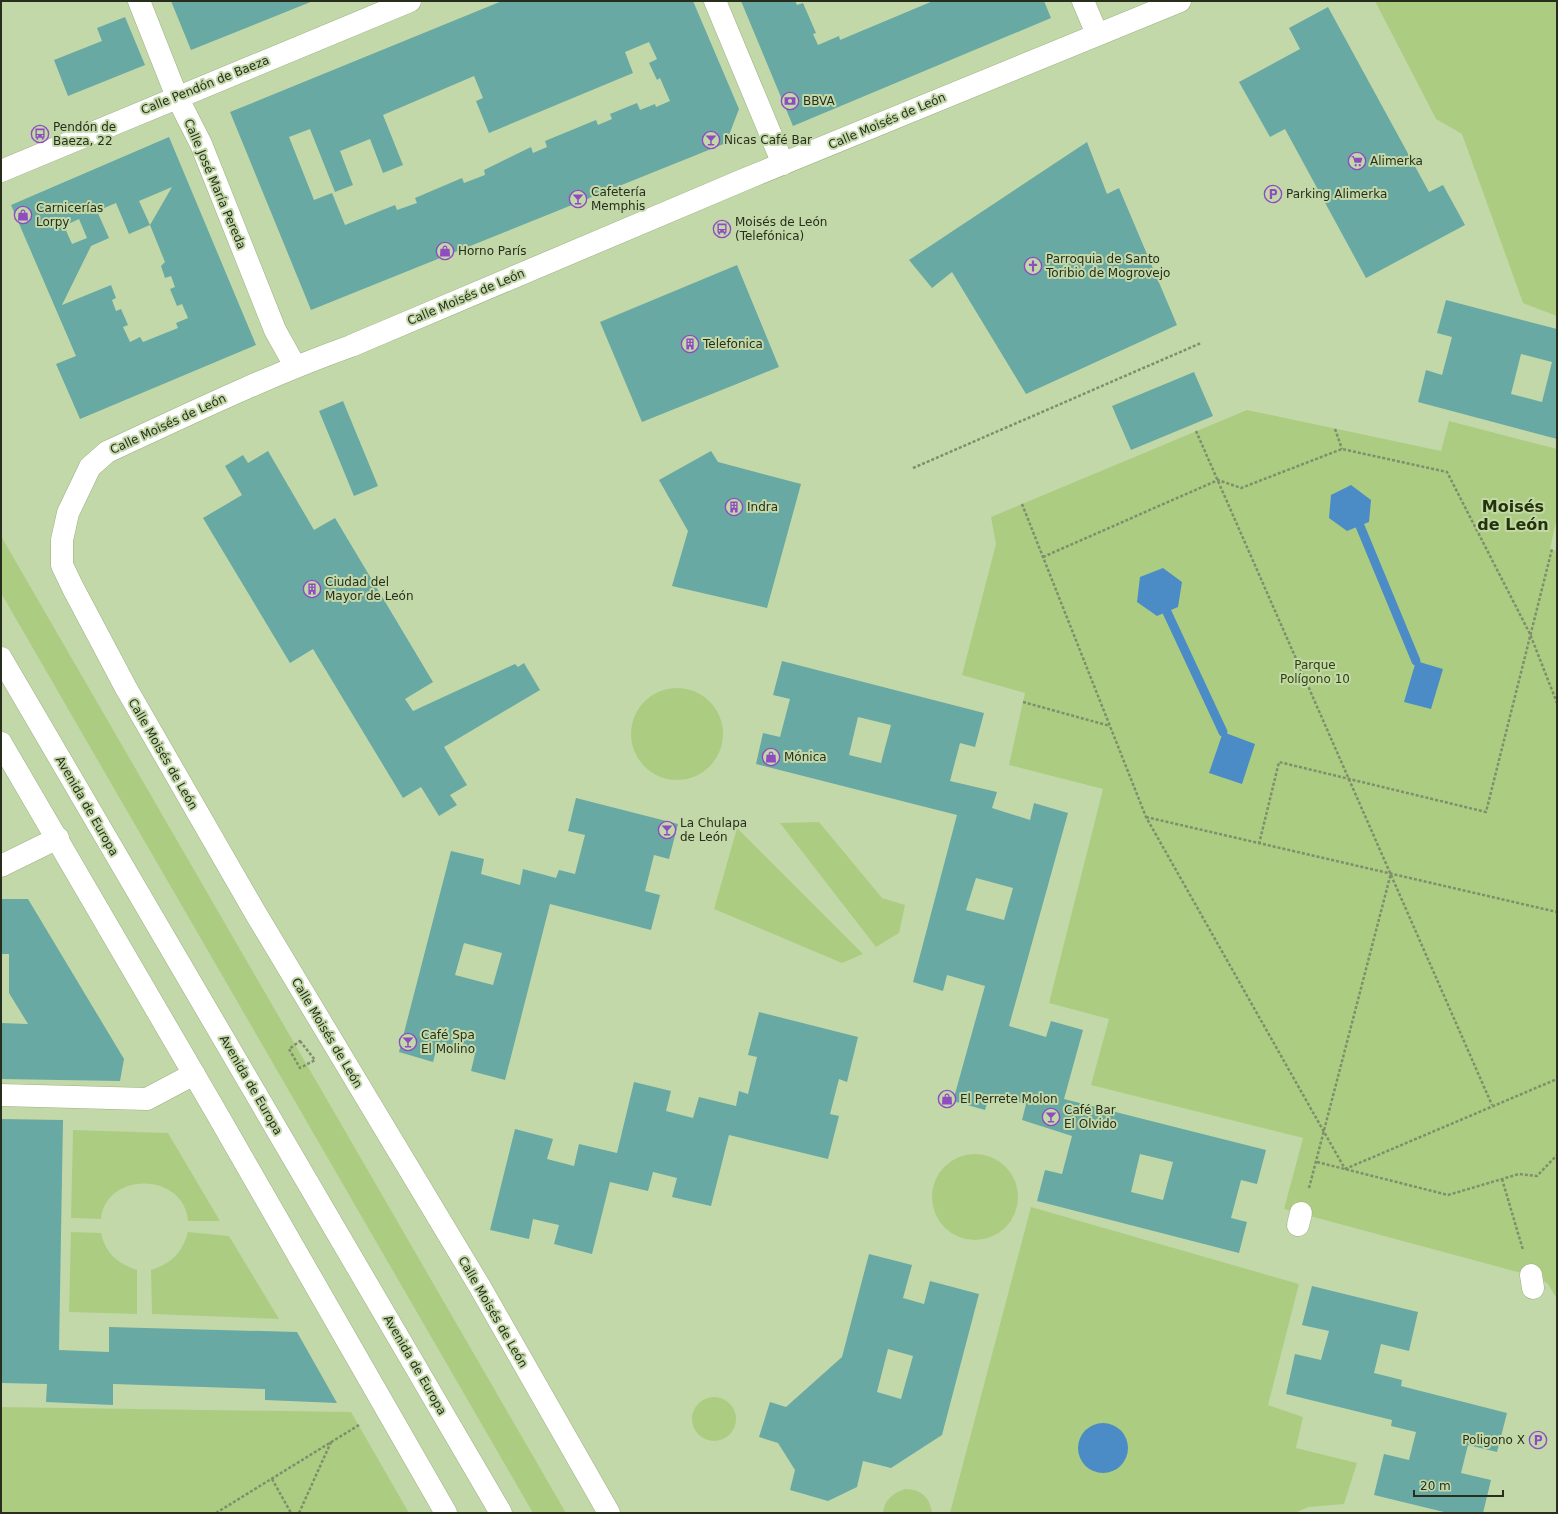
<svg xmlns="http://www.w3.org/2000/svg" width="1558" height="1514" viewBox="0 0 1558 1514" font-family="'DejaVu Sans',sans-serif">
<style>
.green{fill:#accd81}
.water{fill:#4c8cc6}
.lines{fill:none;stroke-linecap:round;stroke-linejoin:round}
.stream{stroke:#4c8cc6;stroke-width:9}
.building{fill:#68a9a3;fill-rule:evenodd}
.minor-casing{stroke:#9bb082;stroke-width:23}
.major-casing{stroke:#9bb082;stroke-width:23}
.path{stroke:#7f8e6c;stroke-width:2.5;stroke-dasharray:3 2;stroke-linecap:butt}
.minor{stroke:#fff;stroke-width:22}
.major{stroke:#fff;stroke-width:22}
.labels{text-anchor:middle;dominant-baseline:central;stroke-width:4;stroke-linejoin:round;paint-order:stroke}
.street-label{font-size:12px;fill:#272f1c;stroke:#c3d8a9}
.poi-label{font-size:12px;fill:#272f1c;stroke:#c3d8a9;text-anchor:start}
.park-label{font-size:12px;fill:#2f430a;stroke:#c3d8a9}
.district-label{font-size:16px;font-weight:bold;fill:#243409;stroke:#c3d8a9}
</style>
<rect width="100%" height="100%" fill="#c3d8a9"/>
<!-- green -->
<g class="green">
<polygon points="1375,1 1557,1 1557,316 1523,303 1462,134 1436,119"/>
<polygon points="1247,410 1441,451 1449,421 1557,449 1557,517 1550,549 1557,551 1557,1299 1548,1284 1540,1278 1284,1209 1303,1138 1091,1085 1109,1019 1049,1003 1103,789 1009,765 1025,693 962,675 996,544 991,517"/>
<polygon points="1,536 566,1513 533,1513 1,593"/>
<circle cx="677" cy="734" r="46"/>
<polygon points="819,822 882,898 905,905 899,933 876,947 780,823"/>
<polygon points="737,828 863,954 842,963 714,909"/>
<path d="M73,1130L168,1133L220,1221H188C184,1172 106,1171 101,1219L71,1218Z"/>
<circle cx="975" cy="1197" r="43"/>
<polygon points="1031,1207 1299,1284 1268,1405 1303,1417 1296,1448 1357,1463 1344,1504 1309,1507 1294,1513 950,1513"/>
<path d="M71,1232L101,1233C106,1254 117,1263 137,1270V1314L69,1312Z"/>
<path d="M188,1232L229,1236L279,1319L152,1314L151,1270C172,1263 182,1253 188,1232Z"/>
<circle cx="714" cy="1419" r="22"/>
<polygon points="1,1407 351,1412 409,1513 1,1513"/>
<path d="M905,1489C921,1489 930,1497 932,1513H883C884,1500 893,1493 905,1489Z"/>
</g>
<!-- water -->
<g class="water">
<polygon points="1351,485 1371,500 1369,522 1347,531 1329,518 1331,495"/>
<polygon points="1163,568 1182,582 1178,607 1157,616 1137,602 1140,577"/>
<polygon points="1416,661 1443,669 1431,709 1404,702"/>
<polygon points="1223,732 1255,744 1242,784 1209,773"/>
<circle cx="1103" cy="1448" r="25"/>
</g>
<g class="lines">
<!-- stream -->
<g class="stream">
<polyline points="1360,526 1416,661"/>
<polyline points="1167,612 1223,732"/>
</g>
</g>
<!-- building -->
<g class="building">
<polygon points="171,1 313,1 191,50"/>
<path d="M502,1H693L739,109L726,143L311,310L230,112ZM649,42L657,59L649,63L657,80L660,78L670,101L656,107L655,104L640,110L637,103L610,114L612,119L598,125L596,120L545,141L547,147L533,153L531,147L484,170L485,175L464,183L462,178L415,198L417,203L397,210L395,205L345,225L332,193L314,200L289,137L310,129L335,192L353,185L340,151L370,139L383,173L403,165L383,115L474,76L483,98L476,101L489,133L633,73L625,52Z"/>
<polygon points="741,1 795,1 797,5 803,3 816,33 813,34 818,45 839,36 840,40 933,1 1044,1 1051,18 793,126"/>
<polygon points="1328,7 1429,192 1443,185 1465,225 1366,278 1285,129 1270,137 1239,82 1300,49 1289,28"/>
<polygon points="125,17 145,65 68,96 54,60 102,41 97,28"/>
<path d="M169,137L256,345L80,419L56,364L76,356L11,205ZM172,187L150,225L139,201ZM116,203L129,234L150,225L165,262L161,266L165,278L171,276L175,287L170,289L177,306L182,304L188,318L176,323L178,328L143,342L140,337L130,342L123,327L128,325L121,309L116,311L112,300L116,298L111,285L62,305L91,246L109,238L97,211ZM79,219L87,238L72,244L64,226Z"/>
<polygon points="1087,142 1107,194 1119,188 1177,325 1026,394 952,272 932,288 909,260"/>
<polygon points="737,265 779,367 642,422 600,322"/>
<path d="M1446,300L1557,329V439L1418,402L1426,370L1442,375L1452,337L1437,333ZM1521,354L1552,362L1542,402L1511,394Z"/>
<polygon points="1194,372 1213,416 1131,450 1112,406"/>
<polygon points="343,401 378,486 354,496 319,411"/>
<polygon points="268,451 314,530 335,518 433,682 405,699 413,711 515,664 518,667 524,663 540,690 444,747 467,785 450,795 457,805 439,816 421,787 403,798 313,649 290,663 203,518 242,495 225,466 243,455 248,463"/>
<polygon points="711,451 718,462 801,484 767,608 672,586 688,531 659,480"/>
<path d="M782,661L984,713L975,747L960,743L950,781L997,792L992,808L1030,820L1034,803L1068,813L1009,1026L1046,1037L1051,1021L1083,1030L1064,1099L1266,1150L1257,1184L1241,1180L1231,1218L1247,1222L1239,1253L1037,1201L1045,1170L1062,1174L1072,1136L1022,1120L1026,1104L990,1094L985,1110L953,1101L985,986L947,975L943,991L913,982L957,815L756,764L763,733L780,737L790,699L773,695ZM858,717L891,725L881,763L849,755ZM976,878L1013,888L1004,920L966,910ZM1140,1154L1173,1162L1163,1200L1131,1192Z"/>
<path d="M576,798L678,824L669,859L654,855L645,891L660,895L651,930L550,904L505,1080L471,1071L475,1054L438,1044L433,1062L399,1052L451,851L484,859L481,874L520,885L523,869L556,878L559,870L575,874L585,835L568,831ZM464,943L502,953L493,985L455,975Z"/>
<polygon points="1,899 28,899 124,1059 120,1081 1,1079 1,1023 28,1024 9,993 9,954 1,954"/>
<polygon points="759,1012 858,1037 847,1082 839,1079 830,1114 839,1116 828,1159 729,1135 711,1206 672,1197 677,1178 653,1172 648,1191 610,1182 592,1254 554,1244 559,1225 533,1219 529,1239 490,1230 515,1129 553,1139 547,1159 574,1166 579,1144 617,1153 634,1082 671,1091 666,1111 693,1118 699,1097 736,1106 739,1091 748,1094 757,1057 748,1055"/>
<polygon points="1,1119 63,1120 59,1350 109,1352 109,1327 297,1332 337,1403 265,1400 265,1389 113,1384 113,1405 46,1402 47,1384 1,1383"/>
<path d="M869,1254L912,1265L903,1298L924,1304L930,1281L979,1294L942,1435L891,1468L863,1461L857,1487L828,1501L790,1490L795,1470L778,1443L759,1437L770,1402L786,1407L842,1357ZM888,1349L913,1356L901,1399L877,1392Z"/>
<polygon points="1312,1286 1418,1312 1409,1351 1381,1344 1374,1373 1402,1380 1401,1386 1507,1413 1497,1452 1468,1445 1461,1473 1491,1480 1483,1513 1448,1513 1374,1495 1384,1454 1409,1460 1416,1432 1391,1426 1392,1420 1286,1394 1295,1354 1321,1360 1329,1331 1302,1325"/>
</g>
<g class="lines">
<defs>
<g id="minor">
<polyline points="139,1 177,97 201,144 275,330 295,366"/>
<polyline points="715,1 783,164"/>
<polyline points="1083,1 1097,34"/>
<polyline points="1,866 58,838"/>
<polyline points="1,1095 147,1099 194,1074"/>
<polyline points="1298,1225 1301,1213"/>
<polyline points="1531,1275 1533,1288"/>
<path d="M609,1513L480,1287L256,914L126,688L73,588L62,565V540L68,513L90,467L107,452C187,415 267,376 351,346L743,180L1180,1"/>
</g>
<g id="major">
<polyline points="1,171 410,1"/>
<polyline points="1,658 501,1513"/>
<polyline points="1,743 216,1112 446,1513"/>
</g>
</defs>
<!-- minor casing -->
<use href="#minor" class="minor-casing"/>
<!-- major casing -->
<use href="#major" class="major-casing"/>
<!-- path -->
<g class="path">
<polyline points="1335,429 1342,449"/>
<polyline points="1196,431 1492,1105"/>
<polyline points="913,468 1201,343"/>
<polyline points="1022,504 1146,817 1345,1169"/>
<polyline points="1043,557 1218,480 1241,488 1342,449 1447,472 1530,634 1557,703"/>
<polyline points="1023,702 1110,726"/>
<polyline points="1146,817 1557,912"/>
<polyline points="1259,844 1279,762 1486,812 1552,549"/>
<polygon points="300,1041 315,1060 300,1068 289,1049"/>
<polyline points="1317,1162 1448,1195 1519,1174 1537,1176 1557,1155"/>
<polyline points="1345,1169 1557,1079"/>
<polyline points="1502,1179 1523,1250"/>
<polyline points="1309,1188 1391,873"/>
<polyline points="272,1479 291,1513"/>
<polyline points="216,1513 359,1425"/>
<polyline points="299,1513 331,1442"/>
</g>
<!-- minor -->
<use href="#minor" class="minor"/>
<!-- major -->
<use href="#major" class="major"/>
</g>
<!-- icons -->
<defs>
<symbol id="bank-ring" viewBox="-11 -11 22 22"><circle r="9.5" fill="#c3d8a9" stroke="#8f4cc1" stroke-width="1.5"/><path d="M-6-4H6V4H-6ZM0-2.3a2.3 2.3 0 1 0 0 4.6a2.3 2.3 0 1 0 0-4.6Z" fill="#8f4cc1"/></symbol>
<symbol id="bus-ring" viewBox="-11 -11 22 22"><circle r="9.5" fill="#c3d8a9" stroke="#8f4cc1" stroke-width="1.5"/><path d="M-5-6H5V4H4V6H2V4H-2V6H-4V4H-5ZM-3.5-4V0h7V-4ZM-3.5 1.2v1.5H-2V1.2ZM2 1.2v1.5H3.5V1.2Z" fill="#8f4cc1"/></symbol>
<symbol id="bar-ring" viewBox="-11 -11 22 22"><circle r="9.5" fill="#c3d8a9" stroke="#8f4cc1" stroke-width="1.5"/><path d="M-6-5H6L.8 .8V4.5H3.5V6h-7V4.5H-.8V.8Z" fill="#8f4cc1"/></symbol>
<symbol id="supermarket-ring" viewBox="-11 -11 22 22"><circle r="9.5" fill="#c3d8a9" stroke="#8f4cc1" stroke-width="1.5"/><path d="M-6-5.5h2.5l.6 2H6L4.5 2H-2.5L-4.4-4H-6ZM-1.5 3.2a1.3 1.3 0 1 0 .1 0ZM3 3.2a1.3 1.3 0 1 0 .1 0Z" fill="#8f4cc1"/></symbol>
<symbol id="parking-ring" viewBox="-11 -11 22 22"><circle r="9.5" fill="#c3d8a9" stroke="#8f4cc1" stroke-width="1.5"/><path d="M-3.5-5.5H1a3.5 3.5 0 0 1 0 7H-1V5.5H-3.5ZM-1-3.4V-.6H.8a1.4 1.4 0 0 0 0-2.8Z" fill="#8f4cc1"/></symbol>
<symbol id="shop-ring" viewBox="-11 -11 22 22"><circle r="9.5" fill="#c3d8a9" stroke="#8f4cc1" stroke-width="1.5"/><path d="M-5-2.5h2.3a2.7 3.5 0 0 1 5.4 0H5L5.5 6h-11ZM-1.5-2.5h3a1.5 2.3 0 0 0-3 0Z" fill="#8f4cc1"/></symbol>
<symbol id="church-ring" viewBox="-11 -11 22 22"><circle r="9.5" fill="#c3d8a9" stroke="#8f4cc1" stroke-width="1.5"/><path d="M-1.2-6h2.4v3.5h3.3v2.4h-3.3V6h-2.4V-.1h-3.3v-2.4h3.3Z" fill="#8f4cc1"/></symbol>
<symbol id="building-ring" viewBox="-11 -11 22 22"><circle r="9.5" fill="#c3d8a9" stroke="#8f4cc1" stroke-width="1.5"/><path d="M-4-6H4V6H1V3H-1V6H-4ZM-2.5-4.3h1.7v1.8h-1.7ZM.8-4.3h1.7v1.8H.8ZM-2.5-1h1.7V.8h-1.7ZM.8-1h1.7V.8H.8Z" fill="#8f4cc1"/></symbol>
</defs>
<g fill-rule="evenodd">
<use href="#bank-ring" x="780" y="91" width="20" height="20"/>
<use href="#bus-ring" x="30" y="124" width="20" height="20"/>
<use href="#bar-ring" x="701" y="130" width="20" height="20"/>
<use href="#supermarket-ring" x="1347" y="151" width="20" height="20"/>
<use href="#parking-ring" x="1263" y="184" width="20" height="20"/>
<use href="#bar-ring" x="568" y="189" width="20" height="20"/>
<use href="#shop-ring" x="13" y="205" width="20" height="20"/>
<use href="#bus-ring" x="712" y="219" width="20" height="20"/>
<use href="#shop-ring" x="435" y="241" width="20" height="20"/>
<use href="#church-ring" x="1023" y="256" width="20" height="20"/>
<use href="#building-ring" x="680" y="334" width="20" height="20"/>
<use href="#building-ring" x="724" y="497" width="20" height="20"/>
<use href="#building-ring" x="302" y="579" width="20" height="20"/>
<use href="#shop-ring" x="761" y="747" width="20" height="20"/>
<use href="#bar-ring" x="657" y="820" width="20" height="20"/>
<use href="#bar-ring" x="398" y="1032" width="20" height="20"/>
<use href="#shop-ring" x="937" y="1089" width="20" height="20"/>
<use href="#bar-ring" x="1041" y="1107" width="20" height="20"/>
<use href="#parking-ring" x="1528" y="1430" width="20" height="20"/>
</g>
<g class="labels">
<!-- street labels -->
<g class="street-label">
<text transform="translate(205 85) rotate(-22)">Calle Pendón de Baeza</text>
<text transform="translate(887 121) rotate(-23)">Calle Moisés de León</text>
<text transform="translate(215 184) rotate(67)">Calle José María Pereda</text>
<text transform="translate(466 297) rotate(-23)">Calle Moisés de León</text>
<text transform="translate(168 424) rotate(-25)">Calle Moisés de León</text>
<text transform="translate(163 754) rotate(60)">Calle Moisés de León</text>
<text transform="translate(87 806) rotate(60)">Avenida de Europa</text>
<text transform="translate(327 1033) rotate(59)">Calle Moisés de León</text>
<text transform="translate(251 1085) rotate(60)">Avenida de Europa</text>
<text transform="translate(493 1312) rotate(60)">Calle Moisés de León</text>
<text transform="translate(415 1365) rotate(60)">Avenida de Europa</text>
</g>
<!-- poi labels -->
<g class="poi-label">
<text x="803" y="101">BBVA</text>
<text x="53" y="127">Pendón de<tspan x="53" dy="14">Baeza, 22</tspan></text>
<text x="724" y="140">Nicas Café Bar</text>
<text x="1370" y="161">Alimerka</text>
<text x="591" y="192">Cafetería<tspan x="591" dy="14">Memphis</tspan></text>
<text x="1286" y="194">Parking Alimerka</text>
<text x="36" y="208">Carnicerías<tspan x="36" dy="14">Lorpy</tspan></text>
<text x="735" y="222">Moisés de León<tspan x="735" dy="14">(Telefónica)</tspan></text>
<text x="458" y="251">Horno París</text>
<text x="1046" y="259">Parroquia de Santo<tspan x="1046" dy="14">Toribio de Mogrovejo</tspan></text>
<text x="703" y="344">Telefonica</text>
<text x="747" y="507">Indra</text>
<text x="325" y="582">Ciudad del<tspan x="325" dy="14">Mayor de León</tspan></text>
<text x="784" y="757">Mónica</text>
<text x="680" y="823">La Chulapa<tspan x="680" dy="14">de León</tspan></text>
<text x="421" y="1035">Café Spa<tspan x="421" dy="14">El Molino</tspan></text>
<text x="960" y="1099">El Perrete Molon</text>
<text x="1064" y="1110">Café Bar<tspan x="1064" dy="14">El Olvido</tspan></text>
<text x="1525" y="1440" text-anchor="end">Poligono X</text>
</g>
<!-- park labels -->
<g class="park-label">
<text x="1315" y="665">Parque<tspan x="1315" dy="14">Polígono 10</tspan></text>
</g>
<!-- district labels -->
<g class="district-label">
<text x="1513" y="506">Moisés<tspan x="1513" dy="18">de León</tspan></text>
</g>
</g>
<!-- border -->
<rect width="1558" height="1514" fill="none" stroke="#272f1c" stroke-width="4"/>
<!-- scale -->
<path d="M1414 1490v6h89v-6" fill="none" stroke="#272f1c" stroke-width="2"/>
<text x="1420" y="1490" font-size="12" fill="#272f1c" stroke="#c3d8a9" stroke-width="3" paint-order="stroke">20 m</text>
</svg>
